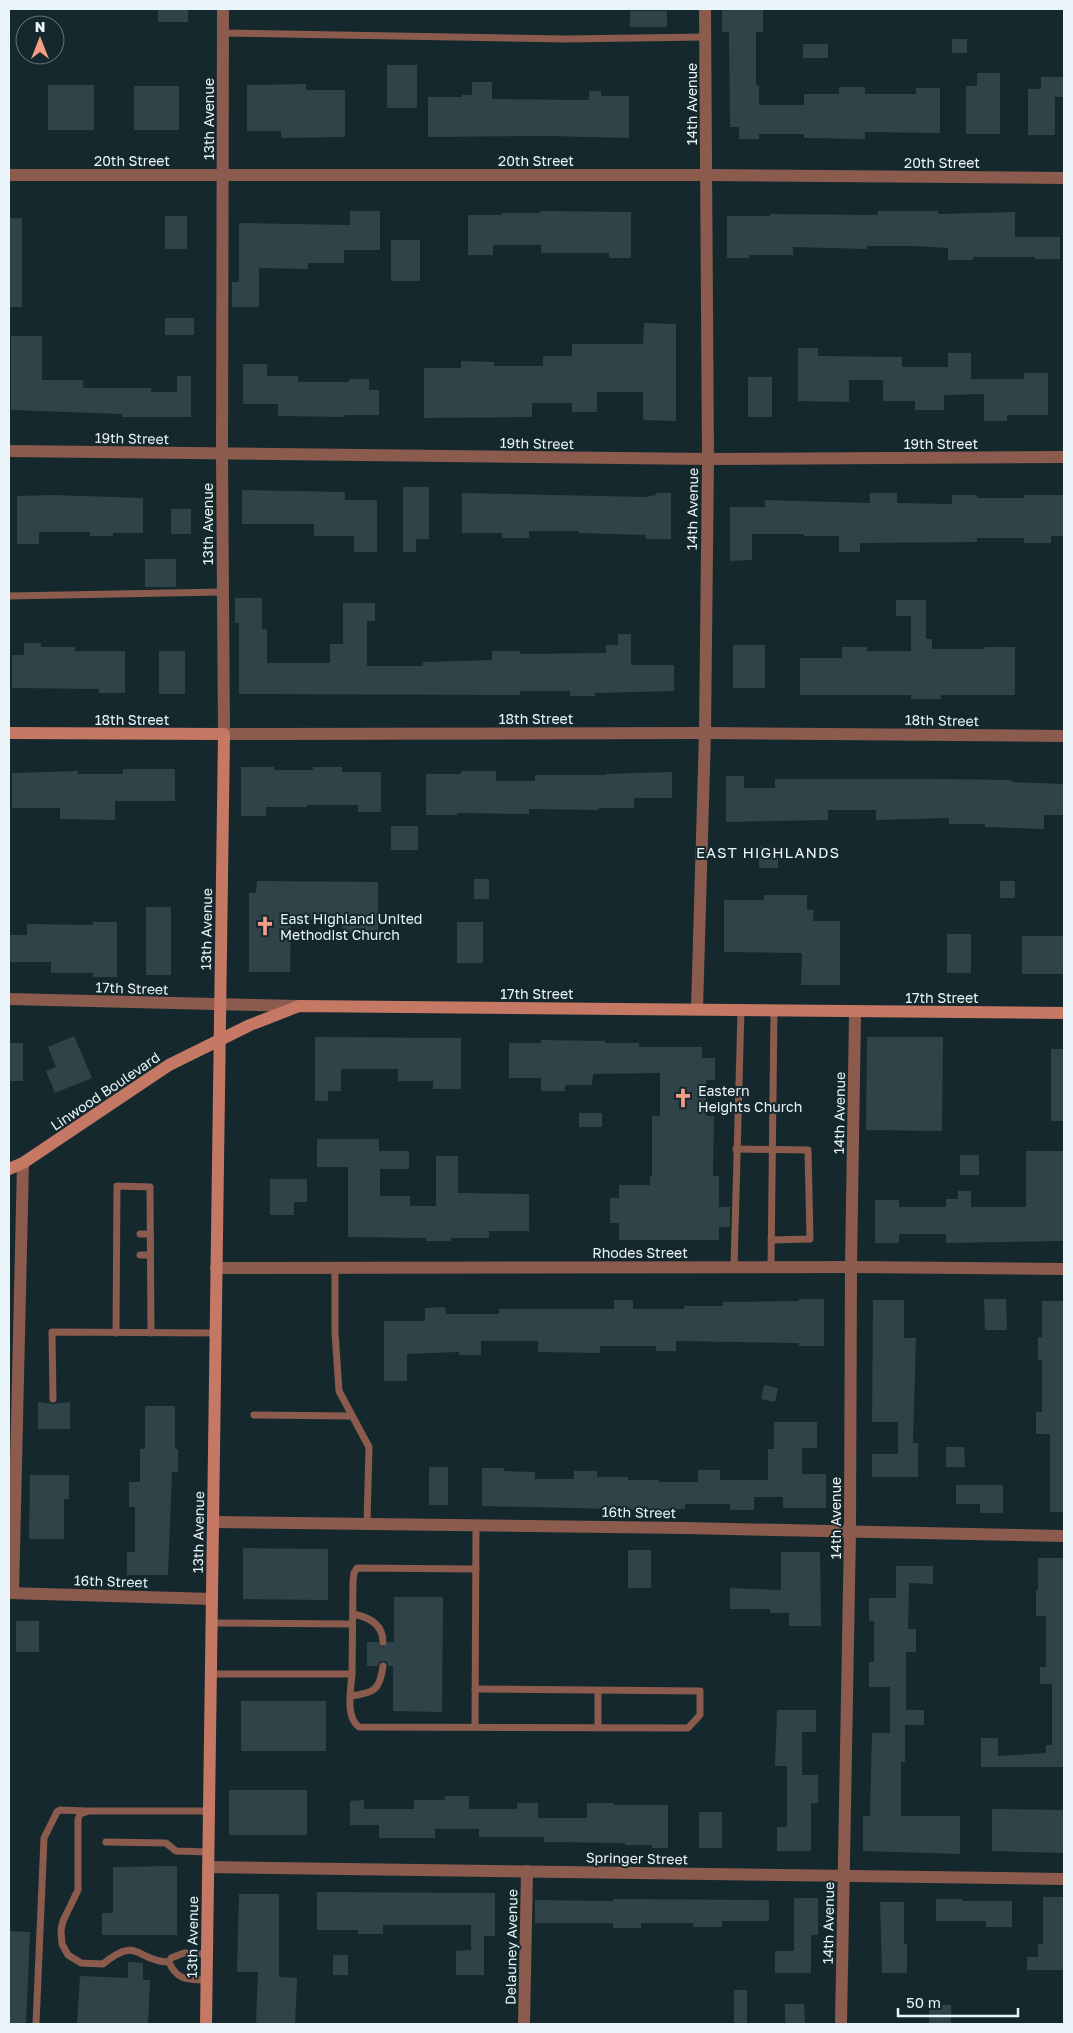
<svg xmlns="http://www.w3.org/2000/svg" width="1073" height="2033" viewBox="0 0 1073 2033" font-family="'Golos Text',sans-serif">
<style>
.building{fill:#304348}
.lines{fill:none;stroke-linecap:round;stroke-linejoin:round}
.lane{stroke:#8b5b4e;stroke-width:7}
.street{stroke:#8b5b4e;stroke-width:12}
.secondary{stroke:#c57864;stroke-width:12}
.labels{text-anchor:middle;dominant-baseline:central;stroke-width:4;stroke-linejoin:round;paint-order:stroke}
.street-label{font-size:14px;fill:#e9f5f8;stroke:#15282d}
.poi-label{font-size:14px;fill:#e9f5f8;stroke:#15282d;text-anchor:start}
.neighbourhood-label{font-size:15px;letter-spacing:1px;fill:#e9f5f8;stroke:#15282d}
</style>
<rect width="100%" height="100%" fill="#15282d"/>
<!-- building -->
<g class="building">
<rect x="158" y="9" width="30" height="13"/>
<polygon points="722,9 763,9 763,32 756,32 756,85 759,85 759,105 804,105 804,94 839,94 839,87 865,87 865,94 916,94 916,88 940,88 940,133 865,132 865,139 804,138 804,134 759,134 759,139 739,139 739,127 730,127 729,32 722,32"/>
<rect x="630" y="11" width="37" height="16"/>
<rect x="952" y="39" width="15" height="14"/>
<rect x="803" y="44" width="25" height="14"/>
<rect x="387" y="65" width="30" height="43"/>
<polygon points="977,73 1000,73 1000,134 966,134 966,86 977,86"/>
<polygon points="1041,77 1064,77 1064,97 1055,97 1055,135 1028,135 1028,89 1041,89"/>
<polygon points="472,82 492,82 492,99 589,100 589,91 601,91 601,96 629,96 629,138 547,136 428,137 428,97 462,97 462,95 472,95"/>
<polygon points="306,84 306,90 345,90 345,137 281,138 281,131 247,131 247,85"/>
<rect x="48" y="85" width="46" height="45"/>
<rect x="134" y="86" width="45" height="44"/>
<polygon points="350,211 380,211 380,250 344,250 344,263 308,263 308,269 259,268 259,307 232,307 232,282 239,282 239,223 350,225"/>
<polygon points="540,211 631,212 631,258 609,258 609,253 541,253 541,245 493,245 493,255 468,255 468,215 502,215 502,213 540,213"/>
<polygon points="878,211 938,211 938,214 1015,212 1015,237 1060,237 1060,259 1035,259 1035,257 973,257 973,260 948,260 948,248 913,246 867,246 867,249 793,247 793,255 749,255 749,258 727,258 727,216 770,216 770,214 878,215"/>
<rect x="165" y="216" width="22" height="33"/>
<rect x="9" y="218" width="13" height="89"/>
<rect x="391" y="240" width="29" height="41"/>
<rect x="165" y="318" width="29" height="17"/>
<polygon points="644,323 676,324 676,421 643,420 643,392 597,392 597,412 572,412 572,403 532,403 532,417 424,418 424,368 461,368 461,361 494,362 494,366 543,366 543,356 572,356 572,344 643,344"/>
<polygon points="11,336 42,336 42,380 83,380 83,388 151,388 151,392 177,392 177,376 191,376 191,417 122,417 122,414 11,410"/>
<polygon points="798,348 818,348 818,356 902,357 902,367 948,367 948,353 971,353 971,379 1024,379 1024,373 1048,373 1048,415 1007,415 1007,421 984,421 984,394 944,395 944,410 915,410 915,401 883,401 883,380 849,380 849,402 798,401"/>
<polygon points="243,364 267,364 267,376 298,376 298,382 349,382 349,379 369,379 369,390 379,390 379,415 345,415 345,417 278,416 278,404 243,404"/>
<rect x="748" y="377" width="24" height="40"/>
<polygon points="403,487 429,487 429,539 416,539 416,552 403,552"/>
<polygon points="242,490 345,492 345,500 377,500 377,552 354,552 354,536 314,536 314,524 242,524"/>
<polygon points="462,493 646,497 656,495 656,493 671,493 671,539 646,539 646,535 579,533 579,531 529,531 529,538 502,538 502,533 462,533"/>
<polygon points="870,493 897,493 897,503 952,504 952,495 977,495 977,498 1024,498 1024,495 1064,495 1064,536 1051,536 1051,543 1024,543 1024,538 977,538 977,542 860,543 860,552 839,552 839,536 804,536 804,534 752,534 752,560 730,561 730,507 765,507 765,500 870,503"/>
<polygon points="52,495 143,498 143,533 113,533 113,536 90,536 90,532 39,532 39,544 17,544 17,496"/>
<rect x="171" y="509" width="20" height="25"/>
<rect x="145" y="559" width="31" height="28"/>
<polygon points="235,598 262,598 262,629 267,629 267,663 330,663 330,644 343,644 343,603 375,603 375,621 367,621 367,666 423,666 423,662 492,660 492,651 520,651 520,654 606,653 606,645 618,645 618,634 631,634 631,665 674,665 674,691 595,693 595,696 570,696 570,691 520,691 520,695 239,694 239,623 235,623"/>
<polygon points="896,600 926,600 926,639 932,639 932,649 985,649 985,647 1015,647 1015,695 941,695 941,699 911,699 911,695 800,695 800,658 842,658 842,647 867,647 867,651 911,651 911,616 896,616"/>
<polygon points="24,643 41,643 41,647 75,647 75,651 125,651 125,693 99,693 99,689 12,688 12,655 24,655"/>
<rect x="733" y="645" width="32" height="43"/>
<rect x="159" y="651" width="26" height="43"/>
<polygon points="241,767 274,767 274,770 313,770 313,767 342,767 342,772 381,772 381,812 358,812 358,805 307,805 307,807 266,807 266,816 241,816"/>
<polygon points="123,769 175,769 175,801 115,801 115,820 60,819 60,808 12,808 12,773 78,771 78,774 123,774"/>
<polygon points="461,771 496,771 496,781 535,781 535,775 606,775 606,774 672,772 672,798 634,798 634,808 599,808 599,810 529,809 529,814 457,813 457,815 426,815 426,774 461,774"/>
<polygon points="726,776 744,776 744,788 775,788 775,779 936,779 1012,780 1012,782 1064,784 1064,815 1044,815 1044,829 985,827 985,824 949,824 949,818 876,820 876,810 828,810 828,820 726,822"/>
<rect x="391" y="826" width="27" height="24"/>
<rect x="759" y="847" width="19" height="21"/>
<rect x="474" y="879" width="15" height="20"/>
<polygon points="257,881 378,882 378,932 342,932 343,920 291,919 290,972 249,972 249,893 256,893"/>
<rect x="1000" y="881" width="15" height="17"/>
<polygon points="764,895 807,895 807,910 814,910 813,921 840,921 840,985 801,985 802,953 724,952 724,900 764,900"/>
<rect x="146" y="907" width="25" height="68"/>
<polygon points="93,922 117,922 117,977 93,977 93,973 51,973 51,962 10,962 10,935 27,935 27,924 93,925"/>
<rect x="457" y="922" width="26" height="41"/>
<rect x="947" y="934" width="24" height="39"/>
<rect x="1022" y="936" width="42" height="38"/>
<polygon points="74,1036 92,1078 55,1093 46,1071 56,1067 48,1047"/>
<polygon points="315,1037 461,1038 461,1089 433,1089 433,1081 398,1081 398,1069 341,1069 341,1091 328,1091 328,1101 315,1101"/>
<polygon points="867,1037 943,1037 942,1131 866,1130"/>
<polygon points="541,1040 605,1041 605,1043 639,1043 639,1047 702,1047 702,1058 715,1058 715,1080 706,1080 706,1116 714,1116 713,1176 719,1176 719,1207 730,1207 730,1227 719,1227 719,1240 619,1240 619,1223 610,1223 610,1198 619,1198 619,1185 650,1185 650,1176 652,1176 652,1116 660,1116 660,1073 593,1074 592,1085 565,1085 565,1091 541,1091 541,1078 509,1078 509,1043 541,1043"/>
<rect x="9" y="1043" width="14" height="38"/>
<rect x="1051" y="1049" width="13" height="72"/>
<rect x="579" y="1113" width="23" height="14"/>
<polygon points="317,1139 379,1139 379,1151 409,1151 409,1169 380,1169 380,1196 410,1196 410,1206 436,1206 436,1156 458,1156 458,1193 529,1194 529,1231 489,1231 489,1238 451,1238 451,1241 426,1241 426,1238 348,1237 348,1167 317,1167"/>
<polygon points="1026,1151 1064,1151 1064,1241 946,1243 946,1234 899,1234 899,1243 875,1243 875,1200 899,1200 899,1207 946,1207 946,1199 958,1199 958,1191 971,1191 971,1207 1026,1207"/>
<rect x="960" y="1155" width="19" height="20"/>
<polygon points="270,1179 307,1179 307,1202 294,1202 294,1215 270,1215"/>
<polygon points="799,1299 824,1299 824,1346 799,1346 799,1343 676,1341 676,1351 656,1351 656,1346 600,1346 600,1353 538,1352 538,1341 481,1341 481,1355 459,1355 459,1352 407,1354 407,1381 384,1381 384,1321 425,1321 425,1308 445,1307 446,1314 499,1314 499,1309 614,1309 614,1300 633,1300 633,1309 684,1309 684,1306 723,1306 723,1302 799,1301"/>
<polygon points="984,1299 1006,1299 1007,1330 985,1330"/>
<polygon points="873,1300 904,1300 904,1338 916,1338 913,1443 918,1443 918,1477 872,1477 872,1454 898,1454 898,1422 872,1422"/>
<polygon points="1042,1301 1064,1301 1064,1512 1050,1512 1050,1434 1036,1434 1036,1412 1042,1412 1042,1360 1038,1360 1038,1337 1042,1337"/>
<polygon points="764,1385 778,1388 775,1402 761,1399"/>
<polygon points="38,1402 53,1404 70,1402 70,1429 38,1429"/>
<polygon points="145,1406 175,1406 175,1449 178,1449 178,1472 172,1472 168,1575 127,1575 127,1552 135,1552 135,1507 129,1507 129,1482 140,1482 140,1449 145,1449"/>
<polygon points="774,1422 817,1422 817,1448 802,1448 802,1474 826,1474 826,1508 783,1508 783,1497 754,1497 754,1510 730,1510 730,1504 685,1504 685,1509 659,1510 482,1506 482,1468 504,1468 504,1471 535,1472 535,1479 574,1479 574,1471 597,1471 597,1477 628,1477 628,1480 659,1480 659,1482 698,1482 698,1470 720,1470 720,1480 768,1480 768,1449 774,1449"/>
<polygon points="946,1447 964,1447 965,1467 946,1467"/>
<rect x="429" y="1467" width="19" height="38"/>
<polygon points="30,1475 69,1475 69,1499 64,1499 64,1539 29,1539"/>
<polygon points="956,1485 1003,1485 1003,1513 980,1513 980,1504 956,1504"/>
<polygon points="243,1548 328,1549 328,1600 243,1599"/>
<rect x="628" y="1550" width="23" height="38"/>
<polygon points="781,1552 820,1552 821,1626 789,1626 789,1613 770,1613 770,1609 730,1609 730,1588 781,1590"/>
<polygon points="1038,1558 1064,1558 1064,1767 981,1767 981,1738 998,1738 998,1756 1046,1753 1046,1745 1052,1745 1052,1684 1040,1684 1040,1667 1046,1667 1046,1616 1036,1616 1036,1590 1038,1590"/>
<polygon points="896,1566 933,1566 933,1584 909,1583 908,1629 916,1629 916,1652 906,1652 906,1710 924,1710 924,1725 905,1725 905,1762 901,1762 901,1816 960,1816 960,1854 863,1851 863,1816 870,1816 872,1733 890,1733 890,1687 869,1687 869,1662 874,1662 874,1621 869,1621 869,1598 896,1598"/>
<polygon points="394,1597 443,1597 442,1712 393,1711 393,1666 388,1666 387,1662 383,1661 379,1662 378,1666 367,1666 367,1642 378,1642 383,1647 388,1642 394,1642"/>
<rect x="16" y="1621" width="23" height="31"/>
<rect x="241" y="1701" width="85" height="50"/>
<polygon points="777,1710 816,1710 816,1732 802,1732 802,1775 818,1775 818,1803 811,1803 811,1851 777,1851 777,1827 787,1827 787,1766 775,1766"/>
<rect x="229" y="1790" width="78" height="45"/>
<polygon points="445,1796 469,1796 469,1809 517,1809 517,1803 538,1803 538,1818 587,1818 587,1803 614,1803 614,1805 668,1805 668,1848 652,1848 652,1845 625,1845 625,1843 544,1842 544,1837 479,1837 479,1829 435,1829 435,1838 379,1838 379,1825 350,1825 350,1801 364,1800 364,1809 414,1809 414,1800 445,1800"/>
<polygon points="992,1809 1064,1810 1064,1853 992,1851"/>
<rect x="699" y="1812" width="23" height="36"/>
<polygon points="177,1866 177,1935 102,1935 102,1913 113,1913 113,1867"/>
<polygon points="317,1892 495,1893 495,1936 484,1936 484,1975 456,1975 456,1951 471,1950 471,1925 383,1925 383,1934 358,1934 358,1930 317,1930"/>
<polygon points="239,1894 279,1894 279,1977 297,1978 295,2024 256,2024 258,1972 237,1972"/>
<polygon points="1043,1897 1064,1897 1064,1970 1027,1970 1027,1957 1038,1957 1038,1944 1043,1944"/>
<polygon points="794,1898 818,1898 818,1935 811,1935 811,1973 775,1973 775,1951 794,1951"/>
<polygon points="613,1899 769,1900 769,1921 722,1921 722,1927 693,1927 693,1923 641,1923 641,1928 613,1928 613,1923 535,1923 535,1900 613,1901"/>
<polygon points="936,1899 962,1899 962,1901 1012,1901 1012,1927 986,1927 986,1921 936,1921"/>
<polygon points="880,1902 904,1902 904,1944 907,1944 907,1973 882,1973"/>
<polygon points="9,1931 30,1932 26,2024 9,2024"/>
<rect x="333" y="1955" width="15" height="20"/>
<polygon points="128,1962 143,1963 143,1980 150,1980 148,2024 77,2024 80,1976 128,1978"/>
<rect x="734" y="1990" width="13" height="34"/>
<polygon points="785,2004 804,2004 805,2024 785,2024"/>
<rect x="929" y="2005" width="22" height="19"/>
</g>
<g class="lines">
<!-- lane -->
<g class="lane">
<polyline points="223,33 565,39 705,37"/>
<polyline points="9,596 222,592"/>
<polyline points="736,1149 808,1150 810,1239 771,1240"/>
<polyline points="140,1234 150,1234"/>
<polyline points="140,1255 150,1255"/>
<polyline points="734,1267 741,1010"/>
<polyline points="771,1267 774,1010"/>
<polyline points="335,1268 335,1333 339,1391 369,1447 367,1524"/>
<polyline points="116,1333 117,1186 150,1187 151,1333"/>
<polyline points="53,1399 52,1332 216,1333"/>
<polyline points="254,1415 351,1416"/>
<path d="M353,1614C369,1617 383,1624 383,1642"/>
<polyline points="212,1623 352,1624"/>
<path d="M211,1674H352C351,1689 345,1717 359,1727L688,1728L700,1715V1691L475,1689"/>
<polyline points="352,1674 353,1581 354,1573 357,1568 476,1569"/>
<polyline points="598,1691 598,1727"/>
<path d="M351,1696C374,1693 380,1690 383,1666"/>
<polyline points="475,1727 476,1525"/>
<polyline points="106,1842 166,1843 176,1851 209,1852"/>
<path d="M207,1954L184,1953L171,1958L169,1962C136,1961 138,1935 103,1964L81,1963L68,1955L62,1944L61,1930L63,1921L78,1890V1819L80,1814L89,1811H209"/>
<path d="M169,1962C177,1981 189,1980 207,1980"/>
<polyline points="36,2024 44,1838 57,1812 60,1810 86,1811"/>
</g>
<!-- street -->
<g class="street">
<polyline points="223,9 222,454 224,734 705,733 1064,736"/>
<polyline points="9,175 706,175 1064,178"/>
<polyline points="9,451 708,459 1064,457"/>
<polyline points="9,999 299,1006"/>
<polyline points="697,1009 705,733 708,459 705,9"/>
<polyline points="216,1268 851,1267 1064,1269"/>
<polyline points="213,1522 685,1528 1064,1536"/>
<polyline points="9,1593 212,1599"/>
<polyline points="13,1593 23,1163"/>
<polyline points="208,1867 1064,1879"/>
<polyline points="524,2024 527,1871"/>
<polyline points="841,2024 850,1532 851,1267 855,1012"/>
</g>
<!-- secondary -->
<g class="secondary">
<polyline points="9,733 224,734 206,2024"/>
<polyline points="9,1169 23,1163 169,1065 250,1025 299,1006 1064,1013"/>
</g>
</g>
<!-- icons -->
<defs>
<symbol id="church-bare" viewBox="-9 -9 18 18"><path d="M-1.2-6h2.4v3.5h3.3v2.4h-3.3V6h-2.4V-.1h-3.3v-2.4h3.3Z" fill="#f49e87" stroke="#15282d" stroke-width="2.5" paint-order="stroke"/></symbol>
</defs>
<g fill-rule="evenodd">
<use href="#church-bare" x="251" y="912" width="28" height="28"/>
<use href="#church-bare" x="669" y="1084" width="28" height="28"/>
</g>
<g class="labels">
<!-- street labels -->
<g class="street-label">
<text transform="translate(691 104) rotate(-90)">14th Avenue</text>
<text transform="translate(208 119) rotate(-90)">13th Avenue</text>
<text x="132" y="160">20th Street</text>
<text x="536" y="160">20th Street</text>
<text x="942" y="162">20th Street</text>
<text transform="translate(132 438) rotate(1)">19th Street</text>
<text transform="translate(537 443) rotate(1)">19th Street</text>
<text x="941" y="443">19th Street</text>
<text transform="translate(692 509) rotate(-89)">14th Avenue</text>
<text transform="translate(207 524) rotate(-90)">13th Avenue</text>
<text x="536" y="718">18th Street</text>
<text x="132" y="719">18th Street</text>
<text transform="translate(942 720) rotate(1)">18th Street</text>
<text transform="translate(206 929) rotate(-89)">13th Avenue</text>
<text transform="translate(132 988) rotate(2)">17th Street</text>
<text x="537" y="993">17th Street</text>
<text x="942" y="997">17th Street</text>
<text transform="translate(105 1091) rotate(-34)">Linwood Boulevard</text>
<text transform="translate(839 1113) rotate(-89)">14th Avenue</text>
<text x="640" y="1252">Rhodes Street</text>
<text transform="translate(639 1512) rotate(1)">16th Street</text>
<text transform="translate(835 1518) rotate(-90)">14th Avenue</text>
<text transform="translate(198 1532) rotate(-89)">13th Avenue</text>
<text transform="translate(111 1581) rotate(2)">16th Street</text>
<text transform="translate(637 1858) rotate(1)">Springer Street</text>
<text transform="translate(828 1923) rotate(-89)">14th Avenue</text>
<text transform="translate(192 1937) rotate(-89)">13th Avenue</text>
<text transform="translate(511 1947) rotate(-89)">Delauney Avenue</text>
</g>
<!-- poi labels -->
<g class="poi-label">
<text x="280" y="918">East Highland United<tspan x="280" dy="16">Methodist Church</tspan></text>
<text x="698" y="1090">Eastern<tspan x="698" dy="16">Heights Church</tspan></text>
</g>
<!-- neighbourhood labels -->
<g class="neighbourhood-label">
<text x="768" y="852">EAST HIGHLANDS</text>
</g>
</g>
<!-- border -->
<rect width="1073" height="2033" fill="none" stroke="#e9f5f8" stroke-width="20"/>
<!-- north arrow -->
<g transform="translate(40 40)"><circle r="24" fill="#15282d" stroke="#6a7a7e"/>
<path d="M0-4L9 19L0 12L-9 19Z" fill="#f49e87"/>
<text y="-8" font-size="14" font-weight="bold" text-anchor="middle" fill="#e9f5f8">N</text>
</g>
<!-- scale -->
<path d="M898 2008v8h120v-8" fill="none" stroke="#e9f5f8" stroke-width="2.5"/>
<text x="906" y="2008" font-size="15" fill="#e9f5f8" stroke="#15282d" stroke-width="4" paint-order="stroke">50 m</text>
</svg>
